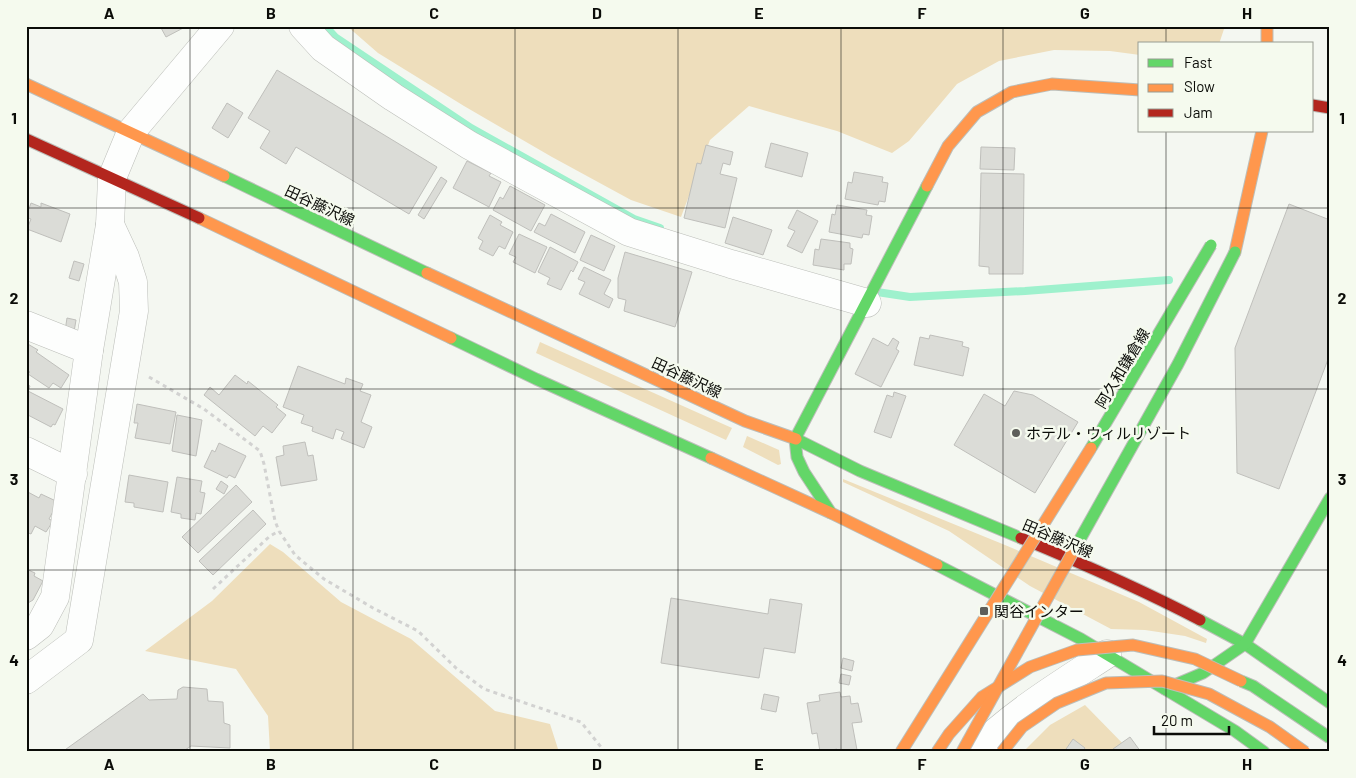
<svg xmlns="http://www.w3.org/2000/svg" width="1356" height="778" viewBox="0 0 1356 778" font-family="Barlow,'Noto Sans JP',sans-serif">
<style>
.green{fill:#eedebc}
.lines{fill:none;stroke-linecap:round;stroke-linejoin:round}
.stream{stroke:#9ef1cd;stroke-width:8}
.building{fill:#dbdcd7;stroke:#bfbfbb}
.street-casing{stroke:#bcbeb9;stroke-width:29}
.fast-casing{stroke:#bcbeb9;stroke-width:13}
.slow-casing{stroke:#bcbeb9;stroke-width:13}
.jam-casing{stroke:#bcbeb9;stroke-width:13}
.path{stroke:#d2d2d1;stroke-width:3;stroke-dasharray:4 4;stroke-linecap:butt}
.street{stroke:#fdfefd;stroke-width:28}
.fast{stroke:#63d668;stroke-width:11}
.slow{stroke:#ff974d;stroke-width:11}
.jam{stroke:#b3261e;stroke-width:11}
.fast-bridge-casing{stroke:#bcbeb9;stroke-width:13;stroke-linecap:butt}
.slow-bridge-casing{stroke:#bcbeb9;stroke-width:13;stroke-linecap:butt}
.fast-bridge{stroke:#63d668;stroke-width:11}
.slow-bridge{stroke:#ff974d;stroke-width:11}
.grid{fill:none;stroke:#0b0c08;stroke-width:1;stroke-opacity:0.55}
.poi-dot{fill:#5d5e5a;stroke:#f5faee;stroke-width:2}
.labels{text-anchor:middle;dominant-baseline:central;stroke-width:5;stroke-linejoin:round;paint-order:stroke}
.street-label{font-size:15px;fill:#0b0c08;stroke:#f5faee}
.poi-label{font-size:15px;fill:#0b0c08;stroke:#f5faee;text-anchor:start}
.neatline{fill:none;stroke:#0b0c08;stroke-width:2}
.grid-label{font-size:16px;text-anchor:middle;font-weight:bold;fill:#0b0c08}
</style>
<rect width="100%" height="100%" fill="#f4f7f1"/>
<!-- green -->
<g class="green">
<polygon points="347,26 1225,26 1219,44 1140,44 1140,55 1110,51 1054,50 999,61 957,84 909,141 892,153 837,131 749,106 710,140 681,217 631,200 552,157 464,106 378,53"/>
<polygon points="540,342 732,428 726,440 536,353"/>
<polygon points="747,436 779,450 781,464 778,465 743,447"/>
<polygon points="843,479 1005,545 1139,602 1207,639 1206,643 1185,636 1145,630 1111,629 1030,586 949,531 843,482"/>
<polygon points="270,544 283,552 341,602 411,639 495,711 550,724 559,752 270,752 268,716 236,669 145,651 212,601"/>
<polygon points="1085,705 1131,752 1023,752 1050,725"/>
</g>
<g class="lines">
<!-- stream -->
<g class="stream">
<polyline points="325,26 335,37 471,128 634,219 660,228"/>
<polyline points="877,292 910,297 1025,291 1169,280"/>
</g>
</g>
<!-- building -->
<g class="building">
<polygon points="160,26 187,26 166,37"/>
<polygon points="277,70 437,167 409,214 296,147 286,164 260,148 270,131 248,118"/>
<polygon points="227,103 243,113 228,138 212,128"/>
<polygon points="771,143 808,153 802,177 765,167"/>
<polygon points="706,145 733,152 730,165 723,163 720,174 737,178 725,228 684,218 697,163 701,164"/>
<polygon points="981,147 1015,148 1014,170 980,169"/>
<polygon points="467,161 491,173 489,176 501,182 489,207 453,188"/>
<polygon points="854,172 883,177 882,182 888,183 885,202 879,201 878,205 845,199 848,182 852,183"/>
<polygon points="981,173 1024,174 1023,274 989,274 989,267 979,266"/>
<polygon points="441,177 447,181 424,219 418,215"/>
<polygon points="510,186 545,205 531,231 493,210 500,197 503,199"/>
<polygon points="31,203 41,207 41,203 70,214 61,242 27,229 31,219 26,217"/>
<polygon points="1289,204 1330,220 1330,354 1279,489 1237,473 1235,348"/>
<polygon points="837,205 867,210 866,215 872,216 869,235 863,234 862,238 829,232 832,214 835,215"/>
<polygon points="797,210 818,221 802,253 787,246 795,231 788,228"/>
<polygon points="551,214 585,232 575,253 534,232 539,223 545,226"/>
<polygon points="490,215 502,222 500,225 513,232 505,249 499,246 493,256 479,249 483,241 478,238"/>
<polygon points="733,217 772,230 763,255 725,243"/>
<polygon points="519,234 547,247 535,273 513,262 516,257 509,254"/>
<polygon points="591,235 615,246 604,271 580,260"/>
<polygon points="821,239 850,243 850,248 853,249 851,264 844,264 844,270 813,265 815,249 819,250"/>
<polygon points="550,247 578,262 573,272 571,270 561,290 547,284 550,278 538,272"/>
<polygon points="625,252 692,272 675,327 624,311 626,300 618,298 618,278"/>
<polygon points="74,261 84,264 79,281 69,278"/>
<polygon points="584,267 611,280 604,294 613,299 609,308 579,294 585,282 578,279"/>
<polygon points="67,318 76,320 74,332 65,331"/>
<polygon points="930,335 963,342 962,346 969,348 963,376 914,365 920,337 929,339"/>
<polygon points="873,338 888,346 893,338 899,342 896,349 899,351 881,387 855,374"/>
<polygon points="26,343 38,350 36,352 69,375 61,388 53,383 49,388 28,374 30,372 26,369"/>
<polygon points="298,366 345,384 346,378 363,384 360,391 371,395 361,422 372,427 364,448 341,439 344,432 336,429 333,439 312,431 313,427 301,423 304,415 283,407"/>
<polygon points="235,375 247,384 248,381 278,405 276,407 286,415 272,433 263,426 255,436 204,395 210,387 219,395"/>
<polygon points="26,384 30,386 28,391 63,409 55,425 53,424 51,427 26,414"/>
<polygon points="1014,391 1033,395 1078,422 1035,493 954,445 984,394 1005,406"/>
<polygon points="894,392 906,396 891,438 874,432 887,395 893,397"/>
<polygon points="137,404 176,412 170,444 135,438 138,423 134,423"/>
<polygon points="177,415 202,420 196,456 172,451"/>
<polygon points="305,442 308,456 313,455 317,480 281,486 276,457 284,455 283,446"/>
<polygon points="219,443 246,456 235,478 229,475 227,478 204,467 212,450 215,452"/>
<polygon points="129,475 168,482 163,512 134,507 134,503 125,502"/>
<polygon points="177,477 202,481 200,492 205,493 201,514 196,513 195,520 181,518 181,514 171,512"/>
<polygon points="221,481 228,486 224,494 216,489"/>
<polygon points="236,485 252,502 198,553 182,537"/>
<polygon points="26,491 39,498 41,494 58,502 49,519 53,521 46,532 35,526 31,534 26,532"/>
<polygon points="253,510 266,524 213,575 199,561"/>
<polygon points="26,569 35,573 34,576 43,581 33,600 28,603 26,602"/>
<polygon points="671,598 768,614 770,599 802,604 795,653 764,648 759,678 661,663"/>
<polygon points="843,658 854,661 852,671 841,668"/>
<polygon points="841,674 851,676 849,685 839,683"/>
<polygon points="183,687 207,689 208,701 223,702 224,723 230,725 230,748 191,746 182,752 62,752 143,694 149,700 177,699 178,690"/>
<polygon points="840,692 841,697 850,696 851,704 858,703 862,722 852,723 857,750 837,752 837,749 820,752 817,733 812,734 807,703 820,701 819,695"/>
<polygon points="764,694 779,697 776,712 761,709"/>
<polygon points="1130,737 1141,752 1115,752 1113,749"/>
<polygon points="1073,739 1085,748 1082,752 1064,752"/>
</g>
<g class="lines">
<defs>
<g id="street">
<polyline points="303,26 323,48 393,97 469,145 629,232 731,264 867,303"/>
<polyline points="26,325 89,350"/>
<polyline points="26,451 73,474"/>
<polyline points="26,636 40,625 55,597 89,350 110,225 112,178 131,132 220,26"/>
<polyline points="26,680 79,640 134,311 133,282 125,257 110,225"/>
<path d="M974,752C1013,713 1061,684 1107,654"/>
</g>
<g id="fast">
<polyline points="224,176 427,273"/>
<polyline points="451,338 536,379 711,458"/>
<polyline points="796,439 860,471 1021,538"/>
<polyline points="831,513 804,472 797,457 795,439 927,186"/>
<polyline points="937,565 1081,639 1235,731 1264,752"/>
<polyline points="1200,620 1245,644 1330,703"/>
<polyline points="1165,689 1203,673 1245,644 1330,498"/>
</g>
<g id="slow">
<polyline points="1267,26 1267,44"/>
<polyline points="26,84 224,176"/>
<polyline points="927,186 948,146 977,112 1012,92 1052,84 1140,90"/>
<polyline points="199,218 451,338"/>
<polyline points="1235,252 1262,131"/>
<polyline points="427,273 745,421 796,439"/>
<polyline points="711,458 831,513 937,565"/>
</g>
<g id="jam">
<polyline points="1312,105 1330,108"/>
<polyline points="26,139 199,218"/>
<path d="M1021,538C1081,563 1141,589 1200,620"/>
</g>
</defs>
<!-- street casing -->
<use href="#street" class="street-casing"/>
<!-- fast casing -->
<use href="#fast" class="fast-casing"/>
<!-- slow casing -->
<use href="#slow" class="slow-casing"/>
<!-- jam casing -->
<use href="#jam" class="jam-casing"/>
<!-- path -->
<g class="path">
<polyline points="1233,26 1239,26"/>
<polyline points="149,377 204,409 260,451 264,464 275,521 279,531 295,555 324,579 373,608 418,631 456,668 484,689 581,722 605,752"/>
<polyline points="213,589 270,536 279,531"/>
</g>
<!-- street -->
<use href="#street" class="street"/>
<!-- fast -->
<use href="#fast" class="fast"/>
<!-- slow -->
<use href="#slow" class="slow"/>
<!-- jam -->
<use href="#jam" class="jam"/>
<defs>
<g id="fast-bridge">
<polyline points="1091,448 1211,245"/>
<polyline points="1074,550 1178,364 1235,252"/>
<polyline points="1241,681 1253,686 1330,738"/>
</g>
<g id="slow-bridge">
<polyline points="901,752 1091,448"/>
<polyline points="937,752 949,734 982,697 1030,667 1077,650 1133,645 1195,659 1241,681"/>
<polyline points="962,752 1074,550"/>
<polyline points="1002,752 1022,727 1057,703 1106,683 1162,681 1209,694 1270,727 1305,752"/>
</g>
</defs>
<!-- fast-bridge casing -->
<use href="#fast-bridge" class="fast-bridge-casing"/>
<!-- slow-bridge casing -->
<use href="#slow-bridge" class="slow-bridge-casing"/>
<!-- fast-bridge -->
<use href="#fast-bridge" class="fast-bridge"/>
<!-- slow-bridge -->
<use href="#slow-bridge" class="slow-bridge"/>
</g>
<!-- grid -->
<path class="grid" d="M190,26V752M353,26V752M515,26V752M678,26V752M841,26V752M1003,26V752M1166,26V44M1166,131V752M26,208H1330M26,389H1330M26,570H1330"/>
<!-- markers -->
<g class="poi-dot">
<circle cx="1016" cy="433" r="5"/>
<rect x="979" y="606" width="10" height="10" rx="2.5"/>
</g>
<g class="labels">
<!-- street labels -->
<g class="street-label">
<text transform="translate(320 205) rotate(25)">田谷藤沢線</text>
<text transform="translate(1122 368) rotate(-59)">阿久和鎌倉線</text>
<text transform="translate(687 377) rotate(25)">田谷藤沢線</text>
<text transform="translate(1058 538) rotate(23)">田谷藤沢線</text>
</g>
<!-- poi labels -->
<g class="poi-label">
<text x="1026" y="433">ホテル・ウィルリゾート</text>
<text x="994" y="611">関谷インター</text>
</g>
</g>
<!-- border -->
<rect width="1356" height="778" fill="none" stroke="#f5faee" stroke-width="55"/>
<!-- legend -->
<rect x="1138" y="42" width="175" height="90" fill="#f5faee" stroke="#979b92"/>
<rect x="1148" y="59" width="25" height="8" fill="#63d668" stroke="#979b92"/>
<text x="1184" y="68" font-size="15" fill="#0b0c08">Fast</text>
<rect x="1148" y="84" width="25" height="8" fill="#ff974d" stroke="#979b92"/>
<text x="1184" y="92" font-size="15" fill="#0b0c08">Slow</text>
<rect x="1148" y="109" width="25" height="8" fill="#b3261e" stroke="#979b92"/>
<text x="1184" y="118" font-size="15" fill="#0b0c08">Jam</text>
<!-- scale -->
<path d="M1154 726v8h75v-8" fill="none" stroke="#0b0c08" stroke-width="2.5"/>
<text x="1161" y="726" font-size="15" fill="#0b0c08" stroke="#f5faee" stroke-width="4" paint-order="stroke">20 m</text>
<rect x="28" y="28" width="1300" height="722" class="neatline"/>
<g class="grid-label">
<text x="109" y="19">A</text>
<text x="271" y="19">B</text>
<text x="434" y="19">C</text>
<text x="597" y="19">D</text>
<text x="759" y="19">E</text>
<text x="922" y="19">F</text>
<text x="1085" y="19">G</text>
<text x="1247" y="19">H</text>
<text x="14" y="124">1</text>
<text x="1342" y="124">1</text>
<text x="14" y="304">2</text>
<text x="1342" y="304">2</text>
<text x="14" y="485">3</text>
<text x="1342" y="485">3</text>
<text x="14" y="666">4</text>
<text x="1342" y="666">4</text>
<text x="109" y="770">A</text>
<text x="271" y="770">B</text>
<text x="434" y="770">C</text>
<text x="597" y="770">D</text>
<text x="759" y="770">E</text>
<text x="922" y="770">F</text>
<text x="1085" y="770">G</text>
<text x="1247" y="770">H</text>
</g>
</svg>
